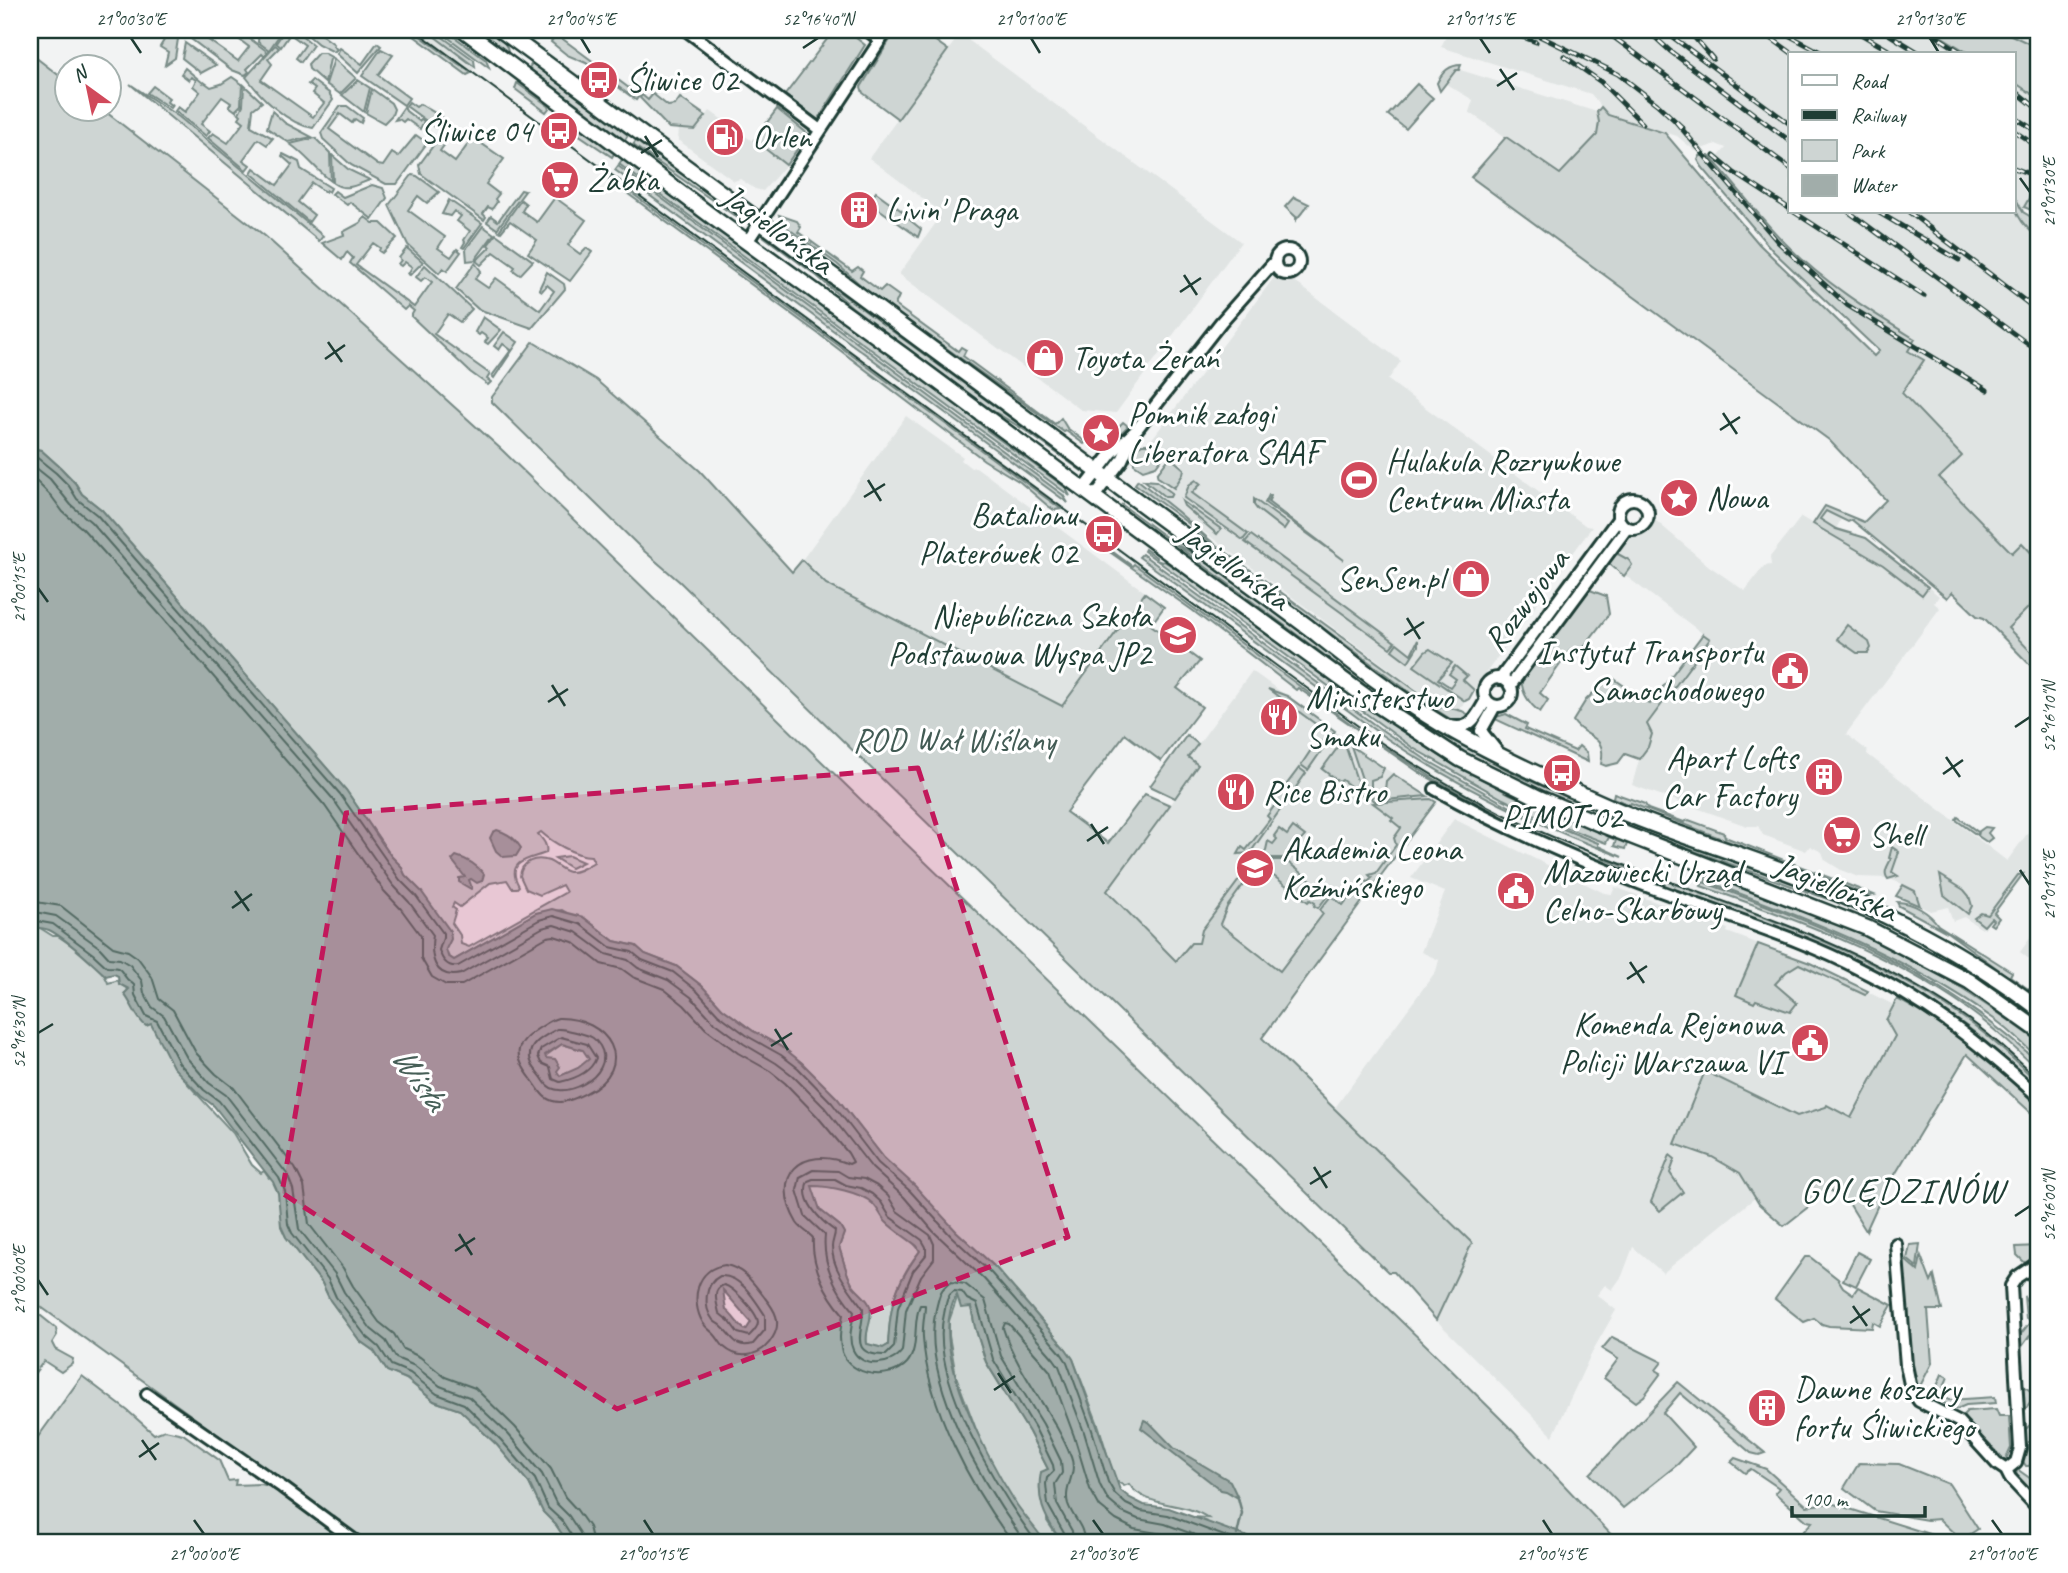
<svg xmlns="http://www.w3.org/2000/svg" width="2068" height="1573" viewBox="0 0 2068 1573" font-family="Caveat,sans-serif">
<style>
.built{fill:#e0e4e3;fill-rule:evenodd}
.green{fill:#ced5d3;stroke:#768984;stroke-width:2;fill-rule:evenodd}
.water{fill:#a1adaa;stroke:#6d807b;stroke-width:2;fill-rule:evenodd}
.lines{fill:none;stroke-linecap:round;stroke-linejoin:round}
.shore{stroke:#536a63;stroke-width:2}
.stream{stroke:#6d807b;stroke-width:2.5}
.minor-casing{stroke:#1f3d34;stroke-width:16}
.major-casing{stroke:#1f3d34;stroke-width:19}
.minor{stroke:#fff;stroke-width:10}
.major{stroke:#fff;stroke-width:14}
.tram{stroke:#1f3d34;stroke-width:2}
.rail-casing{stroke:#1f3d34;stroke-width:5}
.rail{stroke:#fff;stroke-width:2.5;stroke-dasharray:8;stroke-linecap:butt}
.marked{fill:#c2185b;fill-opacity:0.2;stroke:#c2185b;stroke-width:5;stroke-dasharray:14 9;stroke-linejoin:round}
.ticks{fill:none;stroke:#1f3d34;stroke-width:2.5}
.labels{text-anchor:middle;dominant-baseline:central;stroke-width:6;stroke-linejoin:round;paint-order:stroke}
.poi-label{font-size:33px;fill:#1f3d34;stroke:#fff;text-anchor:start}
.street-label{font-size:33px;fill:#1f3d34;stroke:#fff}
.park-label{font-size:33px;fill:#425b54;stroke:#fff}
.water-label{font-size:35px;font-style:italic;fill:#465f57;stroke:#fff}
.neighbourhood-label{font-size:35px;letter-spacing:2px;fill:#1f3d34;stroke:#fff}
.neatline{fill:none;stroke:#1f3d34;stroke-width:2.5}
.ticks-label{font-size:18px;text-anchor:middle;fill:#1f3d34}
</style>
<rect width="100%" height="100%" fill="#f2f3f3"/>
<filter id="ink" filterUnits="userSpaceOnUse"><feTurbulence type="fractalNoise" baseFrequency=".0143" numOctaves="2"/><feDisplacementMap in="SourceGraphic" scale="14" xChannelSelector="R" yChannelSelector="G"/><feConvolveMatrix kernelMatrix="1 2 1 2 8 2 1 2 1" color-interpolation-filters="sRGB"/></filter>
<g filter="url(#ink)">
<!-- built -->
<g class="built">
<polygon points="412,30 426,30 475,67 471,73"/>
<path d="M1449,30H2038V184L2023,212L2026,227L2038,238V560L2022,543L2013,553L1939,477L1962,456L1902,393L1924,360L1908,351L1915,339L1855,303L1829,284L1783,242L1714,162L1726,148L1716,144L1695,151L1677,136L1608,115L1591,94L1441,47ZM1790,54H2014V212H1790Z"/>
<polygon points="960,34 1241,242 1116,413 1081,410 899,274 938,220 937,209 869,158"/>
<polygon points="1457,69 1597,112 1599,122 1597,135 1560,174 1469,112 1473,100 1446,84"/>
<polygon points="710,111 786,165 763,191 755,189 740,179 734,181 678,140 679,129 695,130"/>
<polygon points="1276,275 1291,279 1401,361 1388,380 1586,526 1592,527 1454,717 1161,500 1183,464 1152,439"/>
<polygon points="906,416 963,457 961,460 971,468 976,467 1145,592 1062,706 826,584 802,560"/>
<polygon points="1825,510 1841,519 1836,529 1820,520"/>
<polygon points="1801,517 1883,565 1922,594 1928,587 1939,596 1934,603 1940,608 1846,734 1868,751 1867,754 2007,861 2038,819 2038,884 2035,884 2022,875 1982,929 1964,917 1953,921 1948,907 1931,911 1920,906 1915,891 1905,885 1887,878 1858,877 1841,870 1825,860 1822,852 1810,846 1806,851 1763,835 1758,826 1747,826 1632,785 1639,760 1625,754 1710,639 1607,562 1626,539 1655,520 1709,566 1745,591 1764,566 1771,565 1770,557"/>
<polygon points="2038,598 2038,660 2007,628"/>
<polygon points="1252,671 1335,731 1351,746 1436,802 1258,1043 1107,891 1199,766 1188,758"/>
<polygon points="1454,819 1604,893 1612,894 1615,887 1728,929 1727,932 1810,963 1894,1005 1887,1020 1895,1036 1851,1118 1826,1107 1797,1116 1705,1072 1675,1144 1712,1157 1740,1173 1756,1197 1663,1273 1633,1247 1622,1276 1612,1290 1605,1285 1597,1295 1616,1310 1592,1352 1553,1436 1436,1320 1472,1243 1334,1109 1436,971 1439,960 1421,952 1445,892 1411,878"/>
<polygon points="2038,934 2038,966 2020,952 2031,937 2034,939"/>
</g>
<!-- green -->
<g class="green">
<polygon points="170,30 178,39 175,58 165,65 168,52 160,47"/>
<polygon points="179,30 194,30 238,61 249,47 237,38 239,36 233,30 238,30 268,52 264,56 262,54 247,69 249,72 245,75 232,70"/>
<polygon points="259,30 283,30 269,50 258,42"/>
<polygon points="285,30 299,30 298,32 313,45 301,62 296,58 305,45 290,34 281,47 276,43"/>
<polygon points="302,30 315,30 334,44 333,46 337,49 334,52 318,44"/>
<polygon points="406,30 412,30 471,73 467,75"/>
<polygon points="426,30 433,30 474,60 475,67"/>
<polygon points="438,30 445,30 486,60 489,68"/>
<path d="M478,30C491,30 506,38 508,52Z"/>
<polygon points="834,30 846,30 865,45 818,120 785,95"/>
<polygon points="896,30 920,30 948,50 898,119 863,93 861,87"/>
<polygon points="1931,30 2001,30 2038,48 2038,98 2014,82 2014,54 1970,54"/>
<polygon points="556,34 637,94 639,96 636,100 586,63 567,55 551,42"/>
<polygon points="185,43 216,65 201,73 182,58"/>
<polygon points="377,43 381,46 358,73 337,54 340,48 362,64"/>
<path d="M275,45L279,48L268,59L272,64L261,80L313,117L324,103L312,93L315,89L308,84L312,80L329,93L333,100L313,128C287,124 261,97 246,77Z"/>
<polygon points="381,49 393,55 378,75 409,98 404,105 362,76"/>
<path d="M30,53L66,81V108L102,109L173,164L265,236L502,450L893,831L1430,1349L1508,1426L1619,1543H1264L1191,1517L1208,1518C1185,1501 1146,1509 1129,1484L1124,1486L1115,1480L1099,1427L1073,1359L1066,1349L996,1268L956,1231L884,1158L837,1098L802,1063L785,1049L753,1031L722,1008L702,986L676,966L645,954L636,946L614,941L583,917L572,916L562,910L536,913L454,960L448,956L421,891L405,875L401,866L391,856L346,790L102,510L82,494L75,482L61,468L41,450L36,449L30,439ZM541,832C552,842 575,856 591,856L594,862C587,866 578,873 569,872C561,870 556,864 549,861C535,856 521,862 520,876L526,889L540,895L562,885L566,892L469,947L461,944L460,935L452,923L456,910L452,907L454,903L460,907L490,883L507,880L512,888H517L519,886C504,860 531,859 546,853C548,845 543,840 538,834Z"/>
<polygon points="318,53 324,53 333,58 330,59 325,83 309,69 308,64"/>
<polygon points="334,59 356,78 340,94 326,84"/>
<polygon points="532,63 628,135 625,140 529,68"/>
<path d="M1461,65L1459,70H1456L1440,91L1437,83C1442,72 1449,65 1461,65Z"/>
<polygon points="185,68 203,83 204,82 211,87 221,84 232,77 242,84 241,105 236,110 237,112 229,106 231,103 222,97 201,124 210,131 206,136 175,111 178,107 185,112 200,92 193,86 196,80 191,77 189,80 181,74"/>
<polygon points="358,80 370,88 364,112 342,95"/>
<polygon points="517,83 550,107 546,112 515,89"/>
<polygon points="130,84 179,117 323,236 319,241"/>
<polygon points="1417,84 1433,98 1406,129 1388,115"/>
<polygon points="244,85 262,102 253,109 251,126 273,138 267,145 258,139 243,160 250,165 246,170 208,138 213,133 228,143 244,122 239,118 241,115 239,113 243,105"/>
<polygon points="153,86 169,98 167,102 171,105 173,104 170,108 147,93"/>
<polygon points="372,89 391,103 394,109 392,115 384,123 366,113"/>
<polygon points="653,94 668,106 675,105 680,98 706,116 695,130 669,128 640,98 642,95 648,100"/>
<polygon points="409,102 416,107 420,104 445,119 436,128 406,106"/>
<polygon points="340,106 347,106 363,118 361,123 355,119 352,123 340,114 329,129 378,165 383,166 392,153 398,157 416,135 427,143 397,184 386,184 351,165 323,139 321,133"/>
<polygon points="404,107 406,111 419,121 421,119 424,121 420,129 406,119 403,122 399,119 395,120"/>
<path d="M1601,107L1608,115L1665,133L1759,244L1874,356L1879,351L1773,251L1702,167L1698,160L1700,156H1709C1735,183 1757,215 1784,242C1823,282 1868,310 1915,339L1908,351L1924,360L1902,393L1962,456L1939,478L2012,553L2022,543L2038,560V598L2008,628L2031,652L2038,646V673L1984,618L1977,616L1952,592L1947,598L1852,520L1848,522L1826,511L1820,519L1836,529L1866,538L1928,587L1922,595L1883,565L1813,524L1825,506L1864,522L1886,500L1829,440L1471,177L1506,137L1560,174L1597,135L1599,122L1597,112Z"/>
<polygon points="777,109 808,134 786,165 754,140"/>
<polygon points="272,111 285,123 312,137 288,142 267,128"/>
<polygon points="575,126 615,152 612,157 572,130"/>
<polygon points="474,136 475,139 504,159 486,184 499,194 495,199 497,202 492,209 488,207 483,214 486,217 484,220 421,174 419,165 438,139 445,144 440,151 455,162"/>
<path d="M315,138L330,153L331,181C316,170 306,155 290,144Z"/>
<polygon points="636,141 742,218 745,223 633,145"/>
<polygon points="283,154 299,162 301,169 331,188 329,192 326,190 325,192 312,183 298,202 314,215 309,222 251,173 254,168 277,185 292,165 282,156"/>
<path d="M332,155L349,170L370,180C356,185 346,192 333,183Z"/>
<polygon points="624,157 955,402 988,431 1066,488 1070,496 619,164"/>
<polygon points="618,166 1063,495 1068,503 615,170"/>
<polygon points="412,175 417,176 439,192 427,203 418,196 408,210 445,237 438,248 451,257 457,249 461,252 447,271 443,268 439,273 408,245 389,205"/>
<polygon points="610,177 1023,481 1061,509 1054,510 1048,506 1020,482 984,460 820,335 609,180"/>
<polygon points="2037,184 2038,184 2038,213 2024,207"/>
<polygon points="372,185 383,188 387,198 372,219 350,202 347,205 332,194 335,191 343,197"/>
<polygon points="521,190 525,191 497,229 487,222 491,216 498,221"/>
<polygon points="876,192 906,214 905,216 921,229 918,237 869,202"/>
<polygon points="556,196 557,199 586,220 568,245 580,254 586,248 592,252 570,281 528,253 537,240 510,221 501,232 499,231 521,200 526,204 522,211 537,222"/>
<polygon points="1294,197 1309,204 1296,220 1296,217 1285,207"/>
<path d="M2016,199L2023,212L2038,221V238C2026,227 2016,218 2014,201Z"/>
<polygon points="449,200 482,223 464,248 462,247 465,242 464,240 470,231 457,221 461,216 454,211 450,216 442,214"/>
<polygon points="779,215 797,221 801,227 798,232 852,271 858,267 863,271 860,276 880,291 885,286 899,296 895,305 958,351 961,347 966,350 963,356 1055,424 1061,418 1067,428 1086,442 1084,444 1066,431 1064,432 872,295 837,264 782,224"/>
<polygon points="365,217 373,223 381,223 397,238 382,253 379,251 380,248 373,243 356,265 414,307 432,282 425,277 421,281 416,277 425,265 472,309 460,322 448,314 434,334 490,374 487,379 491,382 488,385 470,372 411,316 414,311 408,306 404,310 350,263 353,258 347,252 342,260 322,243 344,235 343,232 360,223"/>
<polygon points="483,226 494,234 475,260 467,261 466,249"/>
<polygon points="496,234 533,261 520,275 513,270 515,267 494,252 481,265 476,261 490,247 488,245"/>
<polygon points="763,236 1080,469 1083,472 1026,431 990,409 852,307 817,276"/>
<polygon points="407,248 423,262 410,275 408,274 412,267 405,262 401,266 398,264 401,260 399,258"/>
<polygon points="475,263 481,271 475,279 488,288 496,278 540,310 554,291 547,285 542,291 539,289 547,272 564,284 565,289 532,328 478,309 456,289"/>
<polygon points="483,317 501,330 488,344 485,342 488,338 481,333 479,335 475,332"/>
<polygon points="504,332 518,342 494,378 492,376 511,350 503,344 499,350 494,346"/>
<polygon points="533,342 596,380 700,471 792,572 802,560 826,584 1062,706 1145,593 1164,607 1151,625 1200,661 1177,688 1202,707 1161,761 1125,734 1066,812 1108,843 1145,794 1170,805 1107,891 1176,961 1191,943 1199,943 1202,930 1248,868 1254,870 1227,907 1220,924 1280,971 1323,914 1320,910 1331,896 1343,905 1356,888 1367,895 1262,1038 1472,1243 1436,1320 1394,1272 1388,1272 680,582 643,550 492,402 492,397"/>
<polygon points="1123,422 1128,426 1114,440 1102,443 1099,441 1105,434 1100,430 1094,437 1088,432 1095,425 1114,431"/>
<path d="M1142,444H1152L1165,454L1156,466L1143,470L1134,464C1133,454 1132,449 1142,444Z"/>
<polygon points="1170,457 1184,469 1183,474 1174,488 1158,477 1157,474"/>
<polygon points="1138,480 1178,512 1212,542 1440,708 1442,706 1462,711 1471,716 1468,720 1455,722 1416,697 1237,564 1193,527 1135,484"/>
<polygon points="1144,480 1156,481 1172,493 1170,497 1165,497"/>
<polygon points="1196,480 1201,484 1192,493 1248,534 1243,540 1184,498 1189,485"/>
<polygon points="1269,495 1271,496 1268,502 1344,560 1265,503"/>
<polygon points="1254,499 1288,524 1284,530 1257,509 1254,505"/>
<polygon points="1182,501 1221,529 1217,534 1184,506"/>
<polygon points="1121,504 1171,541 1205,561 1404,707 1483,757 1519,776 1579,802 1794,882 1869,914 1589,813 1516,780 1474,758 1413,721"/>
<polygon points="1617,530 1618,531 1516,670 1514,668"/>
<polygon points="1251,535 1395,642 1390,648 1245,542"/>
<polygon points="1105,546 1132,566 1134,564 1370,738 1436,780 1497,813 1494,818 1491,812 1420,773 1298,688 1296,690 1192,610 1104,548"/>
<polygon points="1145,549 1156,557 1156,560 1162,562 1164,561 1212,592 1385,719 1446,760 1510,794 1627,844 1625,849 1614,846 1616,840 1609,837 1606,843 1546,820 1503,799 1413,748 1144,551"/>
<path d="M1142,554L1379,728L1425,759L1516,810L1598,843V846L1622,857C1536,825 1456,786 1380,734L1139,557Z"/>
<polygon points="1618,554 1629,560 1632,565 1624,576 1607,562 1613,555"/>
<path d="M1590,590L1606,596L1609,614L1583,648L1571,649L1540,693L1548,700L1540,712C1530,705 1520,691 1522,678L1585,591Z"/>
<polygon points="1847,625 1869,642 1871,648 1868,653 1857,653 1837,639"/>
<path d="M1703,634L1710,639L1647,724L1652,734L1648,747L1639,759L1625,754L1618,763L1606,766L1601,764C1608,733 1585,740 1573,721L1586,700L1610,676L1650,704Z"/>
<polygon points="1418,640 1418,646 1408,662 1392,650 1397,643 1411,654"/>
<polygon points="1430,649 1452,663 1438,679 1450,687 1456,679 1449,674 1455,666 1467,676 1463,680 1474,690 1469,699 1465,701 1414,666 1425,652"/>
<polygon points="1268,689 1287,696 1335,731 1308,770 1301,765 1313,747 1317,750 1329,734"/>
<polygon points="1506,714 1527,725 1525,729 1575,751 1579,746 1587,753 1588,762 1493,718"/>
<polygon points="1187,735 1198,744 1188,757 1198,765 1175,798 1150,786"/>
<polygon points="1344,742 1362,795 1342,780 1339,782 1322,769 1341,743"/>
<polygon points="1351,746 1384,768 1380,777 1371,780 1371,788 1367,794"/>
<polygon points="1299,768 1306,773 1250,853 1238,854 1242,847 1246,850 1270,819 1267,816 1277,802 1275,800"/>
<polygon points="1393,774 1427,796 1375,801 1371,798 1385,790 1386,781"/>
<polygon points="1614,793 1645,804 1648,809 1684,822 1689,820 1724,833 1725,837 1874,895 1869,896 1648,810 1631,803 1630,805 1613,798"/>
<polygon points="1431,799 1436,802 1370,890 1360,883 1362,879 1368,882 1372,878 1369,875 1376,873 1396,845 1394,838 1401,828 1391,820 1393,818 1373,803"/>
<polygon points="1958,817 1978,832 1985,827 1992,828 1988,833 1992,838 1987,842 1978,836 1979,832 1977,835 1956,820"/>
<polygon points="1293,827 1305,836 1286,858 1260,858 1266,850 1268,841 1273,844 1277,839 1274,836 1279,829 1287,835"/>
<path d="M1892,847L1899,852L1892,872L1898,876L1888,879C1882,872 1889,864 1891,859L1889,858Z"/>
<polygon points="569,856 583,862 571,868 555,858"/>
<path d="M1601,858C1723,903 1853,941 1961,1016C1989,1035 2013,1059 2038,1082V1089C2013,1066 1989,1042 1962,1023C1856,947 1721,907 1599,863Z"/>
<polygon points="1259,860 1285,860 1329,894 1318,908 1314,906 1315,903 1310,900 1308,902 1259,865"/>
<path d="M1706,874L1723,878C1768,896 1813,911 1857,931C1921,960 1979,998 2035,1039L2038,1042V1058C2024,1045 2010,1030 1994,1019C1905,956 1807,918 1706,881Z"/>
<polygon points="2023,874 1994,913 1999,918 1993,926 1990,924 1993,920 1991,918 1984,926 1974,918 1981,913 1988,915 2018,875"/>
<polygon points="1940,875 1964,890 1969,896 1972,906 1968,914 1944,895"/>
<path d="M1703,882C1827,927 1940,971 2038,1062V1070C2016,1049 1994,1028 1969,1010C1889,953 1793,918 1701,886Z"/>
<polygon points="1903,885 1915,891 1920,906 1896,896"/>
<path d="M1897,902C1913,902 1930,913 1938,925L2012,972L2010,976L2038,996V998L1947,932L1899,906Z"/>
<path d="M30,906L39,920L40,928L53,936H58C72,945 104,968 108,983L119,980L120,984L129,990L125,993L146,1009L173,1049L186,1082L233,1133L252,1165L261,1173L264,1171L269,1178L282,1186L281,1226L286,1237L322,1283L330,1300L360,1341L374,1351L387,1371L406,1379L434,1401L460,1410L497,1445L529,1483L543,1512L556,1525L568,1543H368L30,1299Z"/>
<polygon points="1758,944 1810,963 1868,991 1865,995 1799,964 1786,972 1775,984 1797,1003 1790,1012 1756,1000 1754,1003 1736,995"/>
<polygon points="1897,999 1933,1019 1973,1047 2038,1106 2038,1119 1967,1054 1881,1198 1866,1231 1850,1205 1830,1190 1784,1226 1759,1204 1740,1173 1712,1157 1675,1144 1705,1071 1797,1116 1826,1107 1827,1105 1851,1118 1895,1036 1886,1020"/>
<polygon points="562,1044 581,1050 591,1048 611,1068 551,1080 540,1060"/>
<polygon points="1670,1155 1675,1159 1670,1173 1683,1192 1660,1211 1651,1202"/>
<path d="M862,1178L920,1251C895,1282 890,1307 888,1345L883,1348L867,1344C864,1331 873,1318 869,1306C867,1297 857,1292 852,1284C846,1273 843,1259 839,1247L844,1233L840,1226L820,1210L811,1186H834Z"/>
<polygon points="1920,1244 1917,1267 1907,1259 1910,1245"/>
<polygon points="2038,1246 2038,1254 2025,1263 2017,1255 2016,1247"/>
<polygon points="1857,1252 1870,1259 1856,1286 1843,1280"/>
<polygon points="1921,1256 1931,1282 1934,1276 1942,1310 1928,1310 1932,1363 1918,1390 1912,1371 1903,1258 1918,1271"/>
<polygon points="1805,1257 1810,1257 1838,1279 1843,1287 1853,1294 1858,1287 1892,1305 1880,1326 1873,1322 1872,1328 1829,1326 1822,1324 1814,1318 1804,1322 1775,1299"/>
<polygon points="958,1295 971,1307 975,1327 986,1362 1029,1432 1048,1469 1047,1521 1059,1539 1054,1543 1028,1543 1006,1509 956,1376 949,1336 949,1321"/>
<path d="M2024,1296C2043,1326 2040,1320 2021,1348L2020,1335L2031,1321L2026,1318Z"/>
<polygon points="30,1315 41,1316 56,1328 57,1335 52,1343 55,1349 73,1359 72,1364 61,1372 44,1361 30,1379"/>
<polygon points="1612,1337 1662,1362 1656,1370 1661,1373 1644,1396 1636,1402 1604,1378 1618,1359 1602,1349"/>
<polygon points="1942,1374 1948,1377 1940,1396 1949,1400 1995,1397 1996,1403 1966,1405 1957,1409 1932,1398"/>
<polygon points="82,1376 128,1411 154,1434 165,1430 183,1434 219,1460 228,1481 236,1480 235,1485 261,1484 276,1488 352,1543 30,1543 30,1448"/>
<polygon points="1678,1382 1765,1453 1759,1455 1751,1453 1680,1393 1663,1413 1694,1447 1678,1464 1623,1508 1590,1474"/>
<polygon points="2021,1384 2036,1395 2023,1413"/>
<polygon points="1996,1409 1999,1416 2009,1416 2011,1448 2005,1461 1962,1416 1967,1411"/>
<polygon points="2030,1425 2034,1433 2038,1437 2038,1453 2029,1466 2026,1466 2022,1460 2023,1432"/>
<polygon points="1735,1458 1766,1469 1807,1506 1831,1503 1948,1540 1951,1543 1793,1543 1812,1522 1807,1521 1775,1493 1779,1488 1751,1469 1745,1473 1731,1462"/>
<polygon points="1859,1463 1899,1464 1949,1484 1978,1529 1961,1540 1939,1519 1927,1520 1875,1511 1844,1488"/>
<polygon points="2017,1469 2038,1484 2037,1501 2016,1478"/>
</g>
<!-- water -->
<g class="water">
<path d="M30,439L36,449L41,450L61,468L75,483L82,494L102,510L346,790L391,856L401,866L405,875L421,891L450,931L451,939L446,949L448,956L454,960L536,913L552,909L583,917L614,941L636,946L645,954L676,966L702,986L722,1008L753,1031L785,1049L802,1063L837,1098L884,1158L915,1186L956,1231L996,1268L1066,1349L1073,1359L1120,1490L1130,1498L1144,1505L1169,1508L1264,1543H1054L1059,1538C1044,1516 1036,1499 1041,1472L1048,1469L1029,1432L986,1362L975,1327L971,1307L961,1308L957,1295C925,1345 989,1461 1017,1505C1026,1518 1037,1530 1046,1543H568L556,1525L543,1512L529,1483L497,1445L460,1410L434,1401L407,1379L387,1371L374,1351L360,1341L330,1300L322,1283L286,1237L281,1226L278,1193L273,1182L214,1106L201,1096L173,1067L151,1024L146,1026C136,1019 132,1003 124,994L129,989L119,984L118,976L114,974L106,976C89,961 71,942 51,931C44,927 37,929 30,926ZM562,1044L583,1050L589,1059L578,1068L560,1076L557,1071L560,1067L555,1059L546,1058L545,1055ZM812,1186C828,1186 862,1192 873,1204C879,1210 881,1217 886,1222C895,1231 907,1238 917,1246L920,1251C895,1285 890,1303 888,1345L883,1348L867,1344C864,1331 874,1318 870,1306C867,1297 857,1292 852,1284C846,1273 843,1259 839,1247L844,1233L840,1226L820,1210ZM723,1290L751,1322L746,1330C739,1327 734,1316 726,1310Z"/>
<path d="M497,830C508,833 515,838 521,848L516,856L503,857L496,851L490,838L493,832Z"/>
<path d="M456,856C467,859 476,864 484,874L482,881L477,883L471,879L469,880L472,888L471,889L459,882V878L465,877L452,860Z"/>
<polygon points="1144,1420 1149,1422 1174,1448 1230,1481 1238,1498 1226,1491 1221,1490 1141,1428"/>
</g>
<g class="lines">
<!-- shore -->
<g class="shore">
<path d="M30,452L56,473L69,486L77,499L97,515L340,794L400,880L416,896L443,933V938L439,950C442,960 447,968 458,966L539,920L553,916L580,924L610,947L632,952L642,960L673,972L697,991L718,1014L749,1037L781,1055L798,1068L832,1103L878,1163L910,1191L951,1236L991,1273L1061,1353L1067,1362L1092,1430L1108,1482L1115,1494L1126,1504L1141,1511L1168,1515L1243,1543"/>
<path d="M30,463L50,479L71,505L91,522L333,799L393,885L409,902L433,935C430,955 433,980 461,974L542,928L554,925L576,932L606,954L628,960L638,968L668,980L691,997L713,1021L744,1044L776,1063L792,1075L825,1108L872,1168L904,1197L933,1231L984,1279L1054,1359L1059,1366L1084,1432L1100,1485L1108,1500L1122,1512L1138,1519L1165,1524L1217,1543"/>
<path d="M30,475L52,497L63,512L83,529L162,617L325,806L384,891L401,909L421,936V958L432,977L446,985H462L547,937L554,936L573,942L601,964L622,969L633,977L664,989L684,1005L706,1029L738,1053L770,1071L785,1083L817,1116L848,1153L853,1162L849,1164C801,1144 769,1176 797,1223C801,1229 808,1232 813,1238C811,1265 826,1295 843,1314C841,1328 838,1338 842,1352C851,1377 890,1381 907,1363C920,1348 912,1323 920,1305H925C925,1315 922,1327 923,1337C927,1407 972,1489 1013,1543"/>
<polyline points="30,901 61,906 113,947 128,951 138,958 152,977 159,999 173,1010 196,1053 216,1074 234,1088 295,1168 304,1186 309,1224 343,1268 353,1286 379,1322 394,1334 403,1349 420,1357 445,1377 475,1388 515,1427 551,1469 565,1497 577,1510 589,1527 593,1543"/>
<polyline points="30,911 56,916 99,947 109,958 120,959 130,965 142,981 144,993 152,1007 164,1016 187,1058 209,1083 226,1095 287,1174 293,1189 299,1229 335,1274 344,1292 371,1329 386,1341 396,1358 415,1366 440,1386 469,1397 508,1434 542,1474 556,1503 569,1516 580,1533 582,1543"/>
<path d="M30,920L53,924L93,954L107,967C122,967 119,969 127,979C129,981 132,983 134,985L135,995L146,1016L157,1021L179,1063L204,1090L219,1101L279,1178L285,1191L288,1224L292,1233L328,1279L336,1297L365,1335L379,1347L391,1365L410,1373L437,1394L464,1404L501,1440L535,1479L548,1508L562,1521L573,1538V1543"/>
<path d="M558,1018C608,1017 640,1066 586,1093C578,1097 569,1102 560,1102C544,1102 540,1091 532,1080C514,1057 512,1045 539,1028C546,1024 550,1020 558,1018Z"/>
<path d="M557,1029C566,1028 574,1032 583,1034C591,1036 595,1038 600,1046C618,1075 558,1106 544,1081C541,1075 535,1071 532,1064C523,1046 544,1036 557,1029Z"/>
<path d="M561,1037L587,1044L596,1058C591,1072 574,1079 560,1082L553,1079L550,1067L541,1063L538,1056L541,1049Z"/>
<path d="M813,1170L838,1171L848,1177L864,1179L877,1186L888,1196L897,1211L930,1235L934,1244V1259L921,1276L906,1310L902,1351C892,1366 862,1369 853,1350C847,1337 853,1324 854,1311C835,1290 822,1263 825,1235L805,1216L797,1190L800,1177Z"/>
<path d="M813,1179H835L846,1185L861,1188L872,1194L881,1202L890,1217L922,1240L926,1247V1255L913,1271L898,1308L894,1347L886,1355C846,1356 864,1331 863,1308C851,1291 832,1270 832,1247C832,1241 835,1237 835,1231C821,1221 799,1200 808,1181Z"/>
<path d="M725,1265C744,1268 754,1284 765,1298C775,1310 782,1322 773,1337C763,1355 741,1362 724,1347C720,1343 718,1338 714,1334C710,1330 706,1328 703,1323C690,1301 696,1268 725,1265Z"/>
<path d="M720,1276C740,1274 755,1300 765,1315V1330L753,1344C735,1349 733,1337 722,1327C716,1321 719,1326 713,1320C703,1307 704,1284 720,1276Z"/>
<path d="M724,1285C733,1287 757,1312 758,1322C758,1328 753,1332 749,1336L738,1333L730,1322L719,1313C717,1303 711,1289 724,1285Z"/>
<path d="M1026,1543C985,1488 919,1380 936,1309C939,1297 940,1288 951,1282L965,1284L985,1300L1001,1356L1043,1424L1061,1461L1062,1473L1055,1484L1057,1504L1072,1531L1073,1543"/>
<path d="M1037,1543C1000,1493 928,1379 944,1314C946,1305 946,1296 954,1291L962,1292L967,1299L977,1304L993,1359L1035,1428L1053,1465L1054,1471L1047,1478L1046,1484L1048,1505L1065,1535L1064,1543"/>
<path d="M1084,1543C1085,1526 1073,1519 1068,1504C1063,1487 1078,1474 1071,1457C1053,1411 1018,1375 1003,1328L1005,1323L1009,1324L1050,1371L1074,1436L1090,1489L1100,1507L1116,1520L1134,1529L1163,1534L1187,1543"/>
</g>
<!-- stream -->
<polyline class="stream" points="1237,1535 1242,1513 1238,1498"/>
<defs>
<g id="minor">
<polyline points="686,30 820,130"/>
<polyline points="867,30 880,40"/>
<polyline points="747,242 887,30"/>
<circle cx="1287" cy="262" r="12"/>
<polyline points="1084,489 1112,453 1137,429 1221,322 1275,261"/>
<polyline points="1094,497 1122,460 1134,434"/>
<circle cx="1633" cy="514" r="15"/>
<circle cx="1498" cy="692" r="14"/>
<polyline points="1500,679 1618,519"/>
<polyline points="1510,686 1627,528"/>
<polyline points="1495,706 1481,731 1497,751"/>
<path d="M1451,726C1471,731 1477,715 1486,700"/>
<path d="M1435,789C1518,836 1604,871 1693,903C1750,924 1808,942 1861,970C1931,1004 1981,1045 2038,1096"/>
<polyline points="1896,1244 1906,1365 1911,1389 1919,1401 1958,1421 1997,1464 2006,1470 2010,1478 2038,1508"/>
<polyline points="147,1394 282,1487 358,1543"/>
<polyline points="2006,1470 2016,1462 2020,1448 2011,1286 2017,1277 2038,1263"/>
</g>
<g id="major">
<polyline points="464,30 714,218 904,356 1165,550 1376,704 1460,759 1539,798 1600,824 1867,928 1969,981 2038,1030"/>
<path d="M501,30L1308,627C1351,661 1394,696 1441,724C1494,755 1551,781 1608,806C1669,833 1734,851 1797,876C1882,911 1965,952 2038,1008"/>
</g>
</defs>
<!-- minor casing -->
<use href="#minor" class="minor-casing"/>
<!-- major casing -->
<use href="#major" class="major-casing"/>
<!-- minor -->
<use href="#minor" class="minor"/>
<!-- major -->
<use href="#major" class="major"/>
<!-- tram -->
<path class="tram" d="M415,30L1377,740C1433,777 1491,811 1553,837C1690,895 1837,929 1961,1014C1989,1033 2013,1056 2038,1079"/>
<defs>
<g id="rail">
<polyline points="1505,30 1536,42"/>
<polyline points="1527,30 1618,74 1657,104 1683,128"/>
<polyline points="1604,30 1790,168"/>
<polyline points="1647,30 1670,51 1790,141"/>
<polyline points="1663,30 1790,124"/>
<polyline points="1688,30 1713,59"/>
<polyline points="1760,30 1793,54"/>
<polyline points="1779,30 1824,54"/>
<polyline points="1854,30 1895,54"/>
<polyline points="1882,30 1921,54"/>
<polyline points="1927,30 1964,54"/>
<polyline points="1564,56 1601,82 1643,124"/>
<polyline points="2014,90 2038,109"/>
<polyline points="2014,117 2038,132"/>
<polyline points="1676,122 1778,242 1847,305 1987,390"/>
<polyline points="2014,131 2038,147"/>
<polyline points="1714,156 1733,172 1790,209"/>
<polyline points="2014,168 2038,177"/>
<polyline points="1794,212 1924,296"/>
<polyline points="1849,212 2029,345"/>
<polyline points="1878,212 1959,260"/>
<polyline points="1909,212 2038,311"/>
</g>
</defs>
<!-- rail casing -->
<use href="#rail" class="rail-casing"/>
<!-- rail -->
<use href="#rail" class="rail"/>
</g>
</g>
<!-- marked area -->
<path class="marked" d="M918,768L1068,1237L617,1409L282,1193L346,813Z"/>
<!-- ticks -->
<path class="ticks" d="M131,38L141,53M581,38L590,53M1031,38L1040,53M1480,38L1490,53M1930,38L1939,53M803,48L818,38M1500,69L1514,90M1497,86L1517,73M645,136L658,157M641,153L662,140M2020,178L2030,192M1184,275L1197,295M1180,292L1201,278M328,342L342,362M325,359L345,345M1723,413L1737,434M1720,430L1740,417M868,480L881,501M864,497L885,484M38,588L48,602M1407,618L1420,639M1404,635L1424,622M552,685L565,706M548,702L568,689M2015,727L2030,717M1946,757L1960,777M1943,774L1963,760M1091,824L1104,844M1087,841L1108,827M2020,870L2030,885M235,891L249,911M232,908L252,894M1630,962L1644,983M1627,979L1647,966M775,1029L788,1050M38,1033L53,1024M771,1046L792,1033M1314,1167L1327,1188M1310,1184L1331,1171M2015,1216L2030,1206M459,1234L472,1255M455,1251L475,1238M38,1280L48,1295M1853,1306L1867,1326M1850,1323L1870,1309M998,1373L1011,1393M994,1390L1015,1376M142,1440L156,1460M139,1457L159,1443M194,1520L204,1534M644,1520L653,1534M1093,1520L1103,1534M1543,1520L1552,1534M1992,1520L2002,1534"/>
<!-- icons -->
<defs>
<symbol id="bus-disc" viewBox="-11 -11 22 22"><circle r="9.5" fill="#d1495b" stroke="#fff"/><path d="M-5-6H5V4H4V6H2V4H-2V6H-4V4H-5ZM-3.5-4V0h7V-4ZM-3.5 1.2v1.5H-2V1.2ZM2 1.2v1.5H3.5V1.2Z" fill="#fff"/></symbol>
<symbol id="fuel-disc" viewBox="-11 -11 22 22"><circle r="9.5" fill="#d1495b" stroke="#fff"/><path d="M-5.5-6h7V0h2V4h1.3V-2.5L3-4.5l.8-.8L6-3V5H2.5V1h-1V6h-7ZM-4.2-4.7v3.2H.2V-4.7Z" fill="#fff"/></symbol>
<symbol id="supermarket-disc" viewBox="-11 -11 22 22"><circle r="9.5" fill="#d1495b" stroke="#fff"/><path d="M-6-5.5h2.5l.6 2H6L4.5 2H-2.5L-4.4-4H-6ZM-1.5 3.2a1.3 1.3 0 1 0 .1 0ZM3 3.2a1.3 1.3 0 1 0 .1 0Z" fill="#fff"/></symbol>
<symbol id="building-disc" viewBox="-11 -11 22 22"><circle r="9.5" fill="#d1495b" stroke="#fff"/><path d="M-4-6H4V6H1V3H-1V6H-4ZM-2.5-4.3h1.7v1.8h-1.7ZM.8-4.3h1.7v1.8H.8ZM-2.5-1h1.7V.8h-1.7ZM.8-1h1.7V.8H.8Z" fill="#fff"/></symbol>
<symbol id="shop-disc" viewBox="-11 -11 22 22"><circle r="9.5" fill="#d1495b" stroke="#fff"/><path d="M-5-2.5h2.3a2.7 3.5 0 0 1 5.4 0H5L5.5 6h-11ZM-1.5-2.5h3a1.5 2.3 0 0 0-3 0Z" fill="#fff"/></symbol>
<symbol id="sight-disc" viewBox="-11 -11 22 22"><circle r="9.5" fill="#d1495b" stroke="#fff"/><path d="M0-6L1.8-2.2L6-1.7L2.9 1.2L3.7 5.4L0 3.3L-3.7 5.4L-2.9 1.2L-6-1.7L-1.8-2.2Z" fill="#fff"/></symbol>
<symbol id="stadium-disc" viewBox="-11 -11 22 22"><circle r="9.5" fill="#d1495b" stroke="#fff"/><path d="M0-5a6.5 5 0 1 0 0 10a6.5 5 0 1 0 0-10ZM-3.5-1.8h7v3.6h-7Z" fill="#fff"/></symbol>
<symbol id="school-disc" viewBox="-11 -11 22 22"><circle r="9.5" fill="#d1495b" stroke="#fff"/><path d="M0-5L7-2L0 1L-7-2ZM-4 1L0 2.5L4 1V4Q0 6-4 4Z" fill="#fff"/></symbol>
<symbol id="civic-disc" viewBox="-11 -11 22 22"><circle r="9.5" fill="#d1495b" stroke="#fff"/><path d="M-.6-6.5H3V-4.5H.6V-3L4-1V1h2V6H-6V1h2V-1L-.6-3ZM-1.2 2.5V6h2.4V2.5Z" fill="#fff"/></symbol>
<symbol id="restaurant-disc" viewBox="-11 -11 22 22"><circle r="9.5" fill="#d1495b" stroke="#fff"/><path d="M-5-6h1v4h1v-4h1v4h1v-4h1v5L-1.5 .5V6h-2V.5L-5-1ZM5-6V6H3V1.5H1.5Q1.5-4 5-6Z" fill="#fff"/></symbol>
<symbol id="university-disc" viewBox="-11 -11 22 22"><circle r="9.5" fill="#d1495b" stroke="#fff"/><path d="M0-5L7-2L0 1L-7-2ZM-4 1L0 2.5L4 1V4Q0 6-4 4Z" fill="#fff"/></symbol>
</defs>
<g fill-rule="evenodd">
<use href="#bus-disc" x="577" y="58" width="44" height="44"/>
<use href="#bus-disc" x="537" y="109" width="44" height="44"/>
<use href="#fuel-disc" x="703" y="115" width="44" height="44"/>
<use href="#supermarket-disc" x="538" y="158" width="44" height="44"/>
<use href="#building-disc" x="837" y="188" width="44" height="44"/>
<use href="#shop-disc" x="1023" y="336" width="44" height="44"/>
<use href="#sight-disc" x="1079" y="411" width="44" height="44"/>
<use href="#stadium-disc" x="1337" y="458" width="44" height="44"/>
<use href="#sight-disc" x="1657" y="476" width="44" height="44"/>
<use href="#bus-disc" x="1082" y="512" width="44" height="44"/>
<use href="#shop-disc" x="1449" y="557" width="44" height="44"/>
<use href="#school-disc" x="1156" y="613" width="44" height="44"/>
<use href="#civic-disc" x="1768" y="649" width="44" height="44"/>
<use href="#restaurant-disc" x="1257" y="695" width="44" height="44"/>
<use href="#bus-disc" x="1540" y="751" width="44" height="44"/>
<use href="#building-disc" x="1802" y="755" width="44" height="44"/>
<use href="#restaurant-disc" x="1214" y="770" width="44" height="44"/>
<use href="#supermarket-disc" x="1820" y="813" width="44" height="44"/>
<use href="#university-disc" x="1233" y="846" width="44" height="44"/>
<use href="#civic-disc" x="1494" y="869" width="44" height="44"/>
<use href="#civic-disc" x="1788" y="1021" width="44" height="44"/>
<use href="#building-disc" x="1745" y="1386" width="44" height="44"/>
</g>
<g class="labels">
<!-- poi labels -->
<g class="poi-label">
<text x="626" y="80">Śliwice 02</text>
<text x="532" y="131" text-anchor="end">Śliwice 04</text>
<text x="752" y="137">Orlen</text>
<text x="587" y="180">Żabka</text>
<text x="886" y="210">Livin' Praga</text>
<text x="1072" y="358">Toyota Żerań</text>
<text x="1128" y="414">Pomnik załogi<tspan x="1128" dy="38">Liberatora SAAF</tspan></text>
<text x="1386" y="461">Hulakula Rozrywkowe<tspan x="1386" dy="38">Centrum Miasta</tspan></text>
<text x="1706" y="498">Nowa</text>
<text x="1077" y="515" text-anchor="end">Batalionu<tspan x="1077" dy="38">Platerówek 02</tspan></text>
<text x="1444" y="579" text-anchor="end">SenSen.pl</text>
<text x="1151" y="616" text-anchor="end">Niepubliczna Szkoła<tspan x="1151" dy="38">Podstawowa Wyspa JP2</tspan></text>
<text x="1763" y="652" text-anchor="end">Instytut Transportu<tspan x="1763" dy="38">Samochodowego</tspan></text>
<text x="1306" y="698">Ministerstwo<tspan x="1306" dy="38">Smaku</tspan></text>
<text x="1797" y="758" text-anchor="end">Apart Lofts<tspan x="1797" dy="38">Car Factory</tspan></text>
<text x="1263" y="792">Rice Bistro</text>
<text x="1562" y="817" text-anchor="middle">PIMOT 02</text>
<text x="1869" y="835">Shell</text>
<text x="1282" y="849">Akademia Leona<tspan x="1282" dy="38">Koźmińskiego</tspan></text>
<text x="1543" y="872">Mazowiecki Urząd<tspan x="1543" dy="38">Celno-Skarbowy</tspan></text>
<text x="1783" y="1024" text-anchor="end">Komenda Rejonowa<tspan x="1783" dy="38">Policji Warszawa VI</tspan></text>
<text x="1794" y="1389">Dawne koszary<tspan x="1794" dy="38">fortu Śliwickiego</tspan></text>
</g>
<!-- street labels -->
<g class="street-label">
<text transform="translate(778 229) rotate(36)">Jagiellońska</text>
<text transform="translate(1234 565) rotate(36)">Jagiellońska</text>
<text transform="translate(1526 600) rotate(-53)">Rozwojowa</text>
<text transform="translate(1836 887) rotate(23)">Jagiellońska</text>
</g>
<!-- park labels -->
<g class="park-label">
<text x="954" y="740">ROD Wał Wiślany</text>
</g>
<!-- water labels -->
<g class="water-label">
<text transform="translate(420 1078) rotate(55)">Wisła</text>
</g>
<!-- neighbourhood labels -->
<g class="neighbourhood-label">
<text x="1903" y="1190">GOLĘDZINÓW</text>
</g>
</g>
<!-- margin -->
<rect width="2068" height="1573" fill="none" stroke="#fff" stroke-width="77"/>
<!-- legend -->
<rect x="1788" y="52" width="228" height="161" fill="#ffffff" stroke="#a5b1ae" stroke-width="2"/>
<rect x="1802" y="75" width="35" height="10" fill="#ffffff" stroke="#a5b1ae" stroke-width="2"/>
<text x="1851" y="88" font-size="21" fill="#1f3d34">Road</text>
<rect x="1802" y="110" width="35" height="10" fill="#1f3d34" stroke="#a5b1ae" stroke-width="2"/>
<text x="1851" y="122" font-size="21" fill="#1f3d34">Railway</text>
<rect x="1802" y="140" width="35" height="21" fill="#ced5d3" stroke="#a5b1ae" stroke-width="2"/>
<text x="1851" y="158" font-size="21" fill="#1f3d34">Park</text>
<rect x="1802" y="175" width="35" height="21" fill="#a1adaa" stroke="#a5b1ae" stroke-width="2"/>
<text x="1851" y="192" font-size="21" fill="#1f3d34">Water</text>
<!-- north arrow -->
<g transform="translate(88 88) rotate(327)"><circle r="33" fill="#ffffff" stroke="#a5b1ae" stroke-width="2"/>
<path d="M0-5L12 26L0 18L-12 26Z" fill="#d1495b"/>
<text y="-10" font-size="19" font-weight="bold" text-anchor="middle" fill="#1f3d34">N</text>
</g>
<!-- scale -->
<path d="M1792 1506v10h133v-10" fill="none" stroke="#1f3d34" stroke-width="3.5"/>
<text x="1802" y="1506" font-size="21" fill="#1f3d34" stroke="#ffffff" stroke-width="5" paint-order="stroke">100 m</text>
<rect x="38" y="38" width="1992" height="1496" class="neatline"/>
<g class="ticks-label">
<text x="131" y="25">21°00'30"E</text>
<text x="581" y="25">21°00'45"E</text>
<text x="818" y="25">52°16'40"N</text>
<text x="1031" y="25">21°01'00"E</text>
<text x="1480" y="25">21°01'15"E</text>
<text x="1930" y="25">21°01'30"E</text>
<text transform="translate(2049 192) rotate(-90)" y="6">21°01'30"E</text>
<text transform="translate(19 588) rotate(-90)" y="6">21°00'15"E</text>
<text transform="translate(2049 717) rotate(-90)" y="6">52°16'10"N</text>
<text transform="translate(2049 885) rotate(-90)" y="6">21°01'15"E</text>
<text transform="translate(19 1033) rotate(-90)" y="6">52°16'30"N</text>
<text transform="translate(2049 1206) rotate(-90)" y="6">52°16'00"N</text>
<text transform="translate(19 1280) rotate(-90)" y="6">21°00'00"E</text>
<text x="204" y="1560">21°00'00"E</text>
<text x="653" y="1560">21°00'15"E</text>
<text x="1103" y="1560">21°00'30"E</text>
<text x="1552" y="1560">21°00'45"E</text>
<text x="2002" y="1560">21°01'00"E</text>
</g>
</svg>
